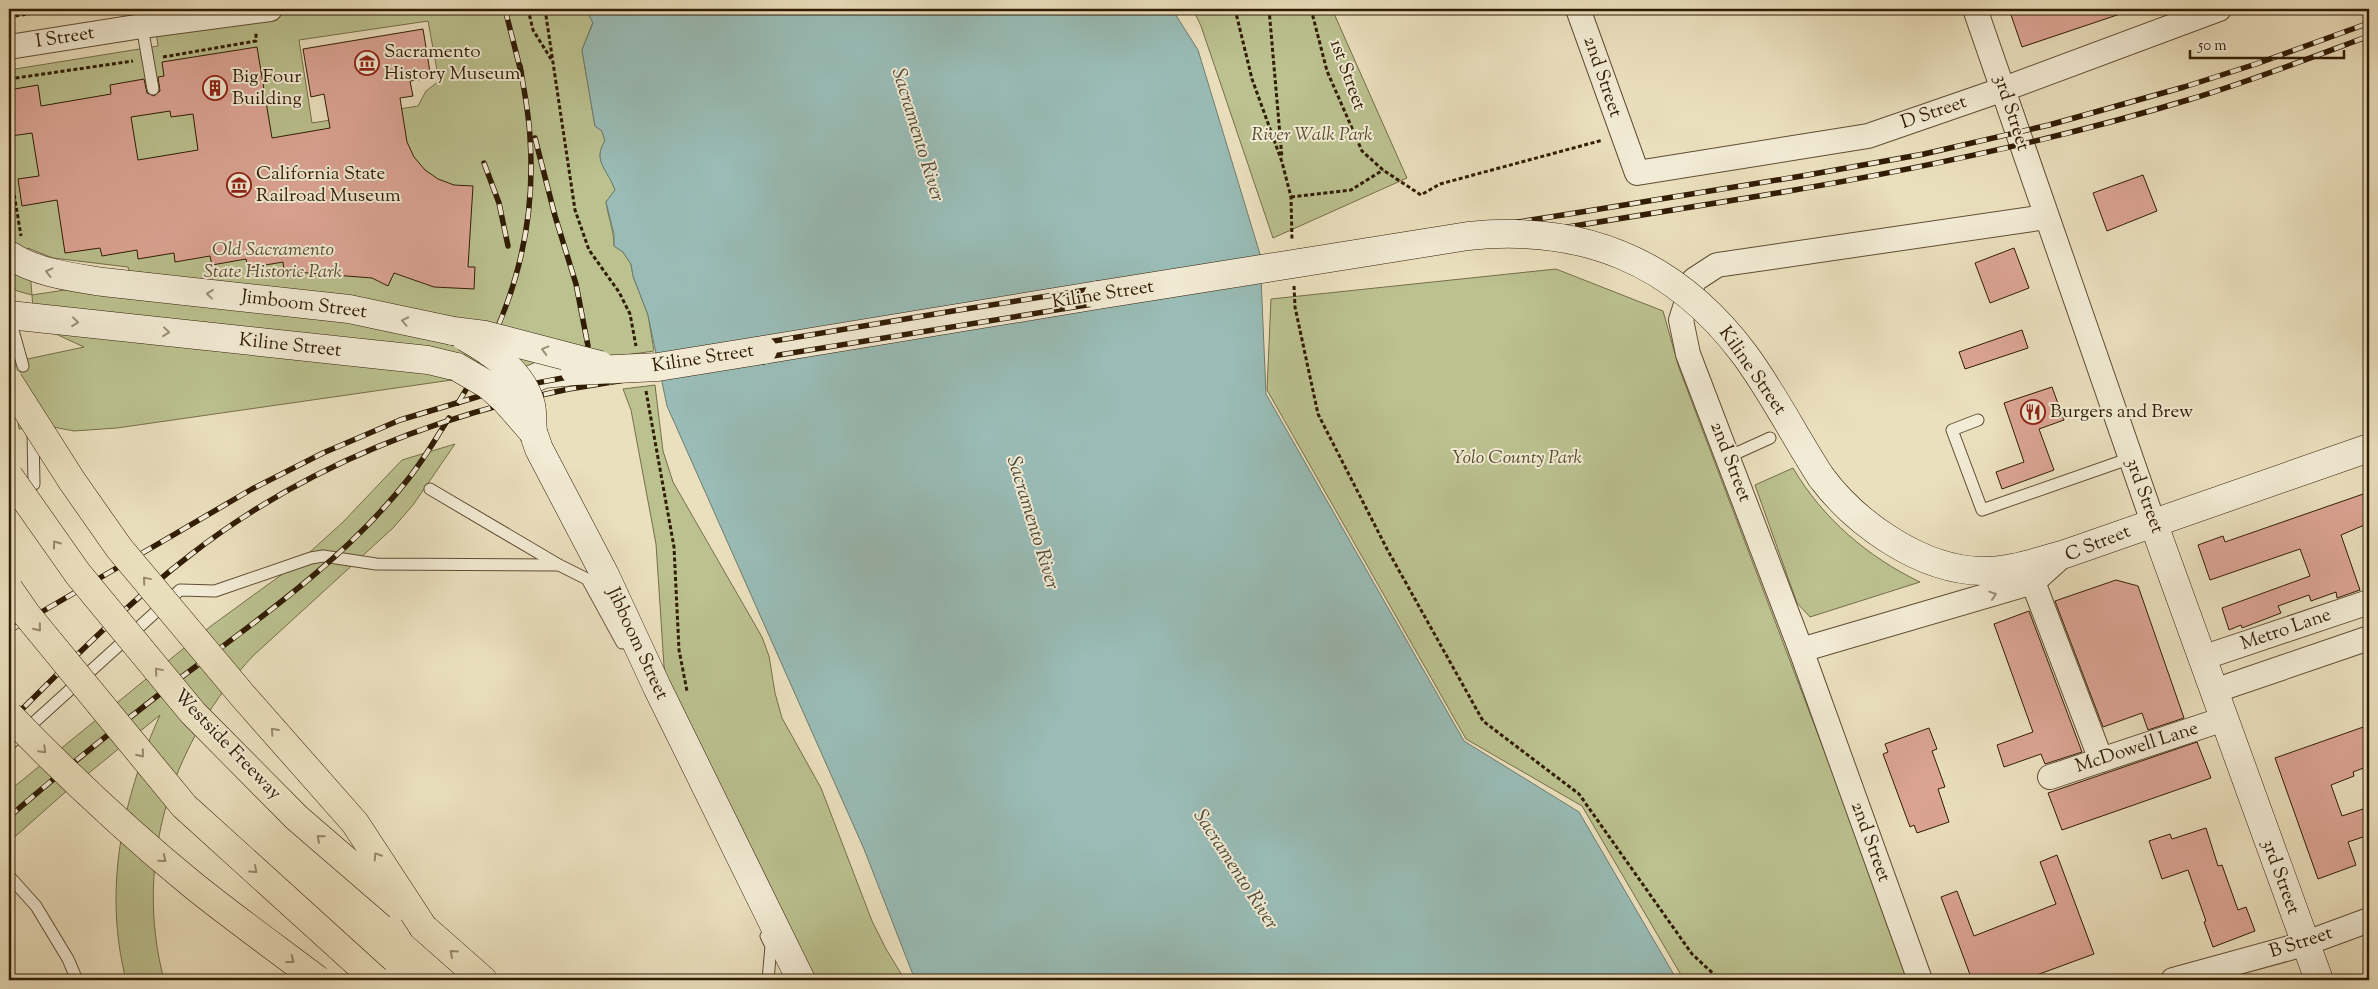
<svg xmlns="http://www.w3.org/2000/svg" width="2378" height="989" viewBox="0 0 2378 989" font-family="'Sorts Mill Goudy',serif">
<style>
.green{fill:#bbc18f;stroke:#766e4a;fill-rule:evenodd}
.water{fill:#99bcb6;stroke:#6f7c6f}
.building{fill:#dca595;stroke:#311c04;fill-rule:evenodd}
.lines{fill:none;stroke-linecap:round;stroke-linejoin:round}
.lane-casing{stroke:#604d32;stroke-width:13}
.street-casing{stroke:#604d32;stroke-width:26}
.secondary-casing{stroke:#311c04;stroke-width:29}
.highway-casing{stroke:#311c04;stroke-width:29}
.path{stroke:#311c04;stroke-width:3;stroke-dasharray:4 2.5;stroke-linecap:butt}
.lane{stroke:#f2ebd5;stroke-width:11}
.street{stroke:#f2ebd5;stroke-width:24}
.secondary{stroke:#f2ebd5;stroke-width:28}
.highway{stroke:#ebe0be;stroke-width:28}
.rail-casing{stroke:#311c04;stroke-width:5.5}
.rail{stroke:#f2ebd5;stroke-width:4;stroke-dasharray:11;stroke-linecap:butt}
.secondary-bridge-casing{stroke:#311c04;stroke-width:29;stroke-linecap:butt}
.highway-bridge-casing{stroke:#311c04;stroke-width:29;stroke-linecap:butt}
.secondary-bridge{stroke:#f2ebd5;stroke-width:28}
.highway-bridge{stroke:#ebe0be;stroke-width:28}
.oneway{stroke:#9b8e77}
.oneway2{stroke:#97886a}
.labels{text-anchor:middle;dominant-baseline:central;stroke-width:4;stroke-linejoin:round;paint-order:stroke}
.street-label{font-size:19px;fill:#311c04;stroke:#f2ebd5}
.poi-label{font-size:19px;fill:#311c04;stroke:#f2ebd5;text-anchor:start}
.park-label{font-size:19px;font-style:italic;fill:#5a4e2e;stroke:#f2ebd5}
.water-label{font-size:20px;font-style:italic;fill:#504c39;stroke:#f2ebd5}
</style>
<rect width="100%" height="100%" fill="#ebe0be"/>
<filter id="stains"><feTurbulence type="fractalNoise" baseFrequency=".004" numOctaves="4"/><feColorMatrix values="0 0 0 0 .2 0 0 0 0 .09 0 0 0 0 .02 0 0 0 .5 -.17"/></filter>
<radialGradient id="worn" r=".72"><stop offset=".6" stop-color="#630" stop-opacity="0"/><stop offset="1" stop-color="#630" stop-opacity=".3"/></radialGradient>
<!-- green -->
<g class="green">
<path d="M153,9H589L590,17L593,22L582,50L595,126L602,131L605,141C592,161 608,169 615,190L606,202C608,217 614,230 614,246L623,252L631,264L633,276L648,315L654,351L117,428L74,431L48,426L19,429L9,363L84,347L34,324L32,295L17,291L9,283V70L158,46ZM428,21L439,81L426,91L418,106L312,123L299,40ZM28,248L53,258L128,267L131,280L32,295Z"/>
<polygon points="1193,9 1332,9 1407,178 1273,238 1201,26"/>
<polygon points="1556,269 1663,311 1679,368 1911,980 1684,980 1582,806 1466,739 1267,390 1271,299"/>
<polygon points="655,385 663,451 673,482 762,637 769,656 775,693 782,718 821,788 872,921 886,949 905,980 809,980 671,702 664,666 656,544 631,410 623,389"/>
<path d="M455,444L413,505L393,528L254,655C171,742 133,862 164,980H126C103,890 122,799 160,715L62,795L9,842V791L211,626L299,562L343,522L402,460Z"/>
<path d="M1793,468C1823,519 1868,557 1920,582L1810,617L1797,603L1755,485Z"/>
</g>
<!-- water -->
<path class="water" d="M589,9H1172L1198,50L1260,254L1266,394L1464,741L1579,812L1677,980H915L864,849L667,406L648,315L633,276L631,264L623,252L614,246V234L606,202L615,190C608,170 592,161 605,141L602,131L595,126L582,50L593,23L590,17Z"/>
<!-- building -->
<g class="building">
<polygon points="2009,9 2126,9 2126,12 2022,47"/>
<path d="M423,29L431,78L410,81L413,96L400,98L407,142L414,157L425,170L438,179L454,185L473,186L468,267H475L474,289L434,287L394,273L388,286L372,278L284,271L283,262L248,268L246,259L212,265L210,256L175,262L174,253L138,259L137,250L102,256L100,248L65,253L57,200L22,206L18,179L39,176L32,133L11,136L9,90L38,85L41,106L111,94L110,85L144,79L147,93L154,96L160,91L158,77L164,76L162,62L257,47L272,138L330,128L324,94L311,97L303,49ZM170,111L171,117L193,114L198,150L138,160L131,117Z"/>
<polygon points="2143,175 2157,211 2107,231 2093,193"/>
<polygon points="2014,248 2029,288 1990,303 1975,263"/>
<polygon points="2022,330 2028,348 1965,369 1959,352"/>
<polygon points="2052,387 2064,420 2039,429 2054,470 2002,489 1996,472 2024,462 2004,403"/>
<polygon points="2369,492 2369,523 2341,535 2360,590 2337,598 2336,592 2311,601 2309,595 2278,606 2281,613 2242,628 2241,625 2229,630 2222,608 2310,576 2300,549 2210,580 2198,545 2223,536 2225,542"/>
<polygon points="2116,580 2138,586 2184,718 2148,730 2142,713 2103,727 2055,601"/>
<polygon points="2029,611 2082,752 2045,764 2041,754 2004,767 1997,745 2033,732 1994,624"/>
<polygon points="2369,725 2369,766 2353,772 2354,776 2331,785 2342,816 2366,808 2369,818 2369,835 2348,842 2356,865 2318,879 2275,758"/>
<polygon points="1929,728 1937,749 1932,751 1945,787 1938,789 1949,822 1917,833 1914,825 1910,827 1883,754 1888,752 1885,744"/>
<polygon points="2197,742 2211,778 2062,830 2048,793"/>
<polygon points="2206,828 2218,866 2222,865 2238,910 2246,907 2255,931 2213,947 2204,922 2206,921 2188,870 2162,879 2149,841 2170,834 2172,839"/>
<polygon points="2057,855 2094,954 2023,980 1972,980 1941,897 1957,891 1974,936 2056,904 2040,862"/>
</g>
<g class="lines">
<defs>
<g id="lane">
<polyline points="139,9 153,89"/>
<polyline points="9,316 23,366"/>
<polyline points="1978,420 1952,430 1982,510 2131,458"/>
<polyline points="1728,457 1770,438"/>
<polyline points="18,485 34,484 33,434"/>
<polyline points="430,489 559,565 587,579 622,643"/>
<polyline points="9,745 180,590 215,591 311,558 323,556 376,564 558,565"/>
<polyline points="9,876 36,906 68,959 77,980"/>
<polyline points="766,936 771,946 768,980"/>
</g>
<g id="street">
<polyline points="1578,9 1637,173 1868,136 2004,89 2219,9"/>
<polyline points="1975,9 2153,522"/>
<polyline points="9,47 142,26 270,9"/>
<polyline points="2033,582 2101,760"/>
<polyline points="1801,650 2033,582 2064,554"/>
<polyline points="2202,658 2369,602"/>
<polyline points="2214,691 2369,638"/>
<polyline points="2050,777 2224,719"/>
<polyline points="1920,980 1801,650 1688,354 1681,320 1694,280 1717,265 2046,217"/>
<polyline points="2173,980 2304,944 2369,920"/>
</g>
<g id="secondary">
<path d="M9,255C37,273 71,277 103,282L349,309L453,331"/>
<polyline points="9,315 428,360 457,367"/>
<polyline points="763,350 1098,295"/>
<polyline points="521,384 544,374 575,371"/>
<polyline points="533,432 539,449 605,575 657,687 801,980"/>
<path d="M1821,477C1856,524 1921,570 1982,571C2010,572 2038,561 2065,554L2369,448"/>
<polyline points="2153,522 2319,980"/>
</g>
<polyline id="highway" points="423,927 483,980"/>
</defs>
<!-- lane casing -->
<use href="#lane" class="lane-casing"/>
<!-- street casing -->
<use href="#street" class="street-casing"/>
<!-- secondary casing -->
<use href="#secondary" class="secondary-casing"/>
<!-- highway casing -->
<use href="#highway" class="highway-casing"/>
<!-- path -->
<g class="path">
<polyline points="528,9 533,30 551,59"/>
<polyline points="545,9 575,210 589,250 619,292 630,314 636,346"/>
<polyline points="1235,9 1252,79 1282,162 1291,197 1292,240"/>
<polyline points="1269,9 1282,158"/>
<polyline points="1311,9 1327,71 1362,151 1383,170 1421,195 1440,184 1603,140"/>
<polyline points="9,17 58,9"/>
<polyline points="163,57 256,41 256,32"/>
<polyline points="9,79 133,61"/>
<polyline points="9,163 21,236"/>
<polyline points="1291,197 1351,190 1383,170"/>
<polyline points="1294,286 1295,307 1318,414 1387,549 1483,721 1579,794 1692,954 1720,980"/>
<polyline points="646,391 674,547 679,650 687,691"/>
</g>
<!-- lane -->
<use href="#lane" class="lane"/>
<!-- street -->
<use href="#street" class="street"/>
<!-- secondary -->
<use href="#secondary" class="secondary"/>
<!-- highway -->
<use href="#highway" class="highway"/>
<defs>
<g id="rail">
<polyline points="505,9 521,72"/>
<polyline points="535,138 555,216 576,284 588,346"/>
<polyline points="484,163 499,203 508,246"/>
<path d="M458,403C509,321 537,235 530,138C529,114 524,90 520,66"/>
<polyline points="9,631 252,489 323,453 400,420 500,390 625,366 959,310 1569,214 1802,176 1924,154 2049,125 2184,87 2256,64 2369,23"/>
<path d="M9,722C67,665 124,606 189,556C300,469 432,417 569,389L1759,196C1905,172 2049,142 2191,99C2251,81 2310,58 2369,36"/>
<path d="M9,817C64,769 121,724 179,679C260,618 346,559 409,478C424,459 436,438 449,418"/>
</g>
</defs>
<!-- rail casing -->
<use href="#rail" class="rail-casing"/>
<!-- rail -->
<use href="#rail" class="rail"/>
<defs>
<g id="secondary-bridge">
<path d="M1098,295L1468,236C1583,224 1675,261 1745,355C1773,393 1795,437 1821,477"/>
<polyline points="453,331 485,335 600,365"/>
<path d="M465,337C492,352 523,373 531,405C533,413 532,424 533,432"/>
<polyline points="457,367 488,385 505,400 533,432"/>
<polyline points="575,371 658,367 763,350"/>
</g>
<g id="highway-bridge">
<polyline points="9,382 72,481 119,548 243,696 355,823 423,927"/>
<polyline points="9,476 78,574 193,713 297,818 399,906"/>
<polyline points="9,589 27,615 184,806 376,980"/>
<path d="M9,715C67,775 129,833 194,886C234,918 277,949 318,980"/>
</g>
</defs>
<!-- secondary-bridge casing -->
<use href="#secondary-bridge" class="secondary-bridge-casing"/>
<!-- highway-bridge casing -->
<use href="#highway-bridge" class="highway-bridge-casing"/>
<!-- secondary-bridge -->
<use href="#secondary-bridge" class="secondary-bridge"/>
<!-- highway-bridge -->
<use href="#highway-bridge" class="highway-bridge"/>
</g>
<!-- one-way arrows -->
<defs><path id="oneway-chevron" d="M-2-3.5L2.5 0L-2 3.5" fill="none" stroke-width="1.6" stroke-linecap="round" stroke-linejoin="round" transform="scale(1.25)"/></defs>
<g class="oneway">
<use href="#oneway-chevron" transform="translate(49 272) rotate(-166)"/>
<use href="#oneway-chevron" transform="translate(210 294) rotate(-174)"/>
<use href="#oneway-chevron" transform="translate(405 321) rotate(-168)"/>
<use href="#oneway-chevron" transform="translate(75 322) rotate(6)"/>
<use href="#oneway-chevron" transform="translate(166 332) rotate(6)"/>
<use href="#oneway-chevron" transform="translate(545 350) rotate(-165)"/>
<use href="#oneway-chevron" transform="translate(1993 595) rotate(-18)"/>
</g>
<g class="oneway2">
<use href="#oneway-chevron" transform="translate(56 544) rotate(-126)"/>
<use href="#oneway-chevron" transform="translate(146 580) rotate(-130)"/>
<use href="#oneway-chevron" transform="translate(38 628) rotate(51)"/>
<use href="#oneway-chevron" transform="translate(158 671) rotate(-130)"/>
<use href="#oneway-chevron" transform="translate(274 731) rotate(-132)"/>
<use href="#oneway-chevron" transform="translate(43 750) rotate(45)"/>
<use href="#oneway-chevron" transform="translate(141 754) rotate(51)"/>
<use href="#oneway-chevron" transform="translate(320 838) rotate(-139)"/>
<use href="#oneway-chevron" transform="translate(377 856) rotate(-123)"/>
<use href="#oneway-chevron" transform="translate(163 859) rotate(40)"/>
<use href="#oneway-chevron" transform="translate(254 870) rotate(42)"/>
<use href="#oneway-chevron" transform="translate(453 953) rotate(-138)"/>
<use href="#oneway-chevron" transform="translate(291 960) rotate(37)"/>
</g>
<!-- icons -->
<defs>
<symbol id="museum-ring" viewBox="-11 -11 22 22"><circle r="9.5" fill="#f2ebd5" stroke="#8f2418" stroke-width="1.5"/><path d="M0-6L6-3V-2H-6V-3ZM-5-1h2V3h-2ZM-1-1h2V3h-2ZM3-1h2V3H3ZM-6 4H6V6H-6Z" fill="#8f2418"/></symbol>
<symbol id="building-ring" viewBox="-11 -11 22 22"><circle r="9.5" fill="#f2ebd5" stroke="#8f2418" stroke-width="1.5"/><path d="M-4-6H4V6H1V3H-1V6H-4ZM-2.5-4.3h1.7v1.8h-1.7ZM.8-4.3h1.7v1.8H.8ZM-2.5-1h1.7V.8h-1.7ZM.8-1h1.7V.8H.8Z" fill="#8f2418"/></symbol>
<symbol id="restaurant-ring" viewBox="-11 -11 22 22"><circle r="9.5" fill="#f2ebd5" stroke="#8f2418" stroke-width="1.5"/><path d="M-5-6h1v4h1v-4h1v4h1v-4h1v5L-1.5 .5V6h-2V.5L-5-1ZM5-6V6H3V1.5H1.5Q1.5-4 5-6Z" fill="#8f2418"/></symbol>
</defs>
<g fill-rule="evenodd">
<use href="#museum-ring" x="353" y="49" width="28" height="28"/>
<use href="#building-ring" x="201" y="74" width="28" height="28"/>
<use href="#museum-ring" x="225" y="171" width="28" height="28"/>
<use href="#restaurant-ring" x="2019" y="398" width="28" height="28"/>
</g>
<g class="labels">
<!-- street labels -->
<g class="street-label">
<text transform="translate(65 38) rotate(-9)">I Street</text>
<text transform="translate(1347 75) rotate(70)">1st Street</text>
<text transform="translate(1602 77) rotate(71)">2nd Street</text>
<text transform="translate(1934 113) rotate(-19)">D Street</text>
<text transform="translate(2011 113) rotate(72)">3rd Street</text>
<text transform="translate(1103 295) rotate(-9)">Kiline Street</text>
<text transform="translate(304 305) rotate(7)">Jimboom Street</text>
<text transform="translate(290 346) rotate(6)">Kiline Street</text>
<text transform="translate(703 359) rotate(-9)">Kiline Street</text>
<text transform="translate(1752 371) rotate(55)">Kiline Street</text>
<text transform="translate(1730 462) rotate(69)">2nd Street</text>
<text transform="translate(2144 496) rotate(70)">3rd Street</text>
<text transform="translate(2098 544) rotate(-22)">C Street</text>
<text transform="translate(2286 630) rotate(-19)">Metro Lane</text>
<text transform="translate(637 644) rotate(65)">Jibboom Street</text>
<text transform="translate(227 745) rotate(46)">Westside Freeway</text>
<text transform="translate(2137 748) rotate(-18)">McDowell Lane</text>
<text transform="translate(1870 842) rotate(70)">2nd Street</text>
<text transform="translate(2280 877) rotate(70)">3rd Street</text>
<text transform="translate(2301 943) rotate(-18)">B Street</text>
</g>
<!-- poi labels -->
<g class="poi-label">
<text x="384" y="52">Sacramento<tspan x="384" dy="22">History Museum</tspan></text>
<text x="232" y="77">Big Four<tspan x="232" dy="22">Building</tspan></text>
<text x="256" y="174">California State<tspan x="256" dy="22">Railroad Museum</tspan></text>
<text x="2050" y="412">Burgers and Brew</text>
</g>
<!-- park labels -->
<g class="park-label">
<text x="1312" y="135">River Walk Park</text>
<text x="273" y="250">Old Sacramento<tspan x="273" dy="22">State Historic Park</tspan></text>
<text x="1517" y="458">Yolo County Park</text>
</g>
<!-- water labels -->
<g class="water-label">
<text transform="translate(917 135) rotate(73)">Sacramento River</text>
<text transform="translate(1032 523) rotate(73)">Sacramento River</text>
<text transform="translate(1235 870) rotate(57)">Sacramento River</text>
</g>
</g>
<!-- margin -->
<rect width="2378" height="989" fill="none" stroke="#ebe0be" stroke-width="30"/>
<rect x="10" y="10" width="2358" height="969" fill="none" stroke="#311c04" stroke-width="2.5"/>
<rect x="15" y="15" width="2348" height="959" fill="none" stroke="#311c04"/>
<!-- scale -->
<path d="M2190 50v8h154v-8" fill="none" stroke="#311c04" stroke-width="2.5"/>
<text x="2198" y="50" font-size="15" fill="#311c04" stroke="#f2ebd5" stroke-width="4" paint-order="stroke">50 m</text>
<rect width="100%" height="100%" filter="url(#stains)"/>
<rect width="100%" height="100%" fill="url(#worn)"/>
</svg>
